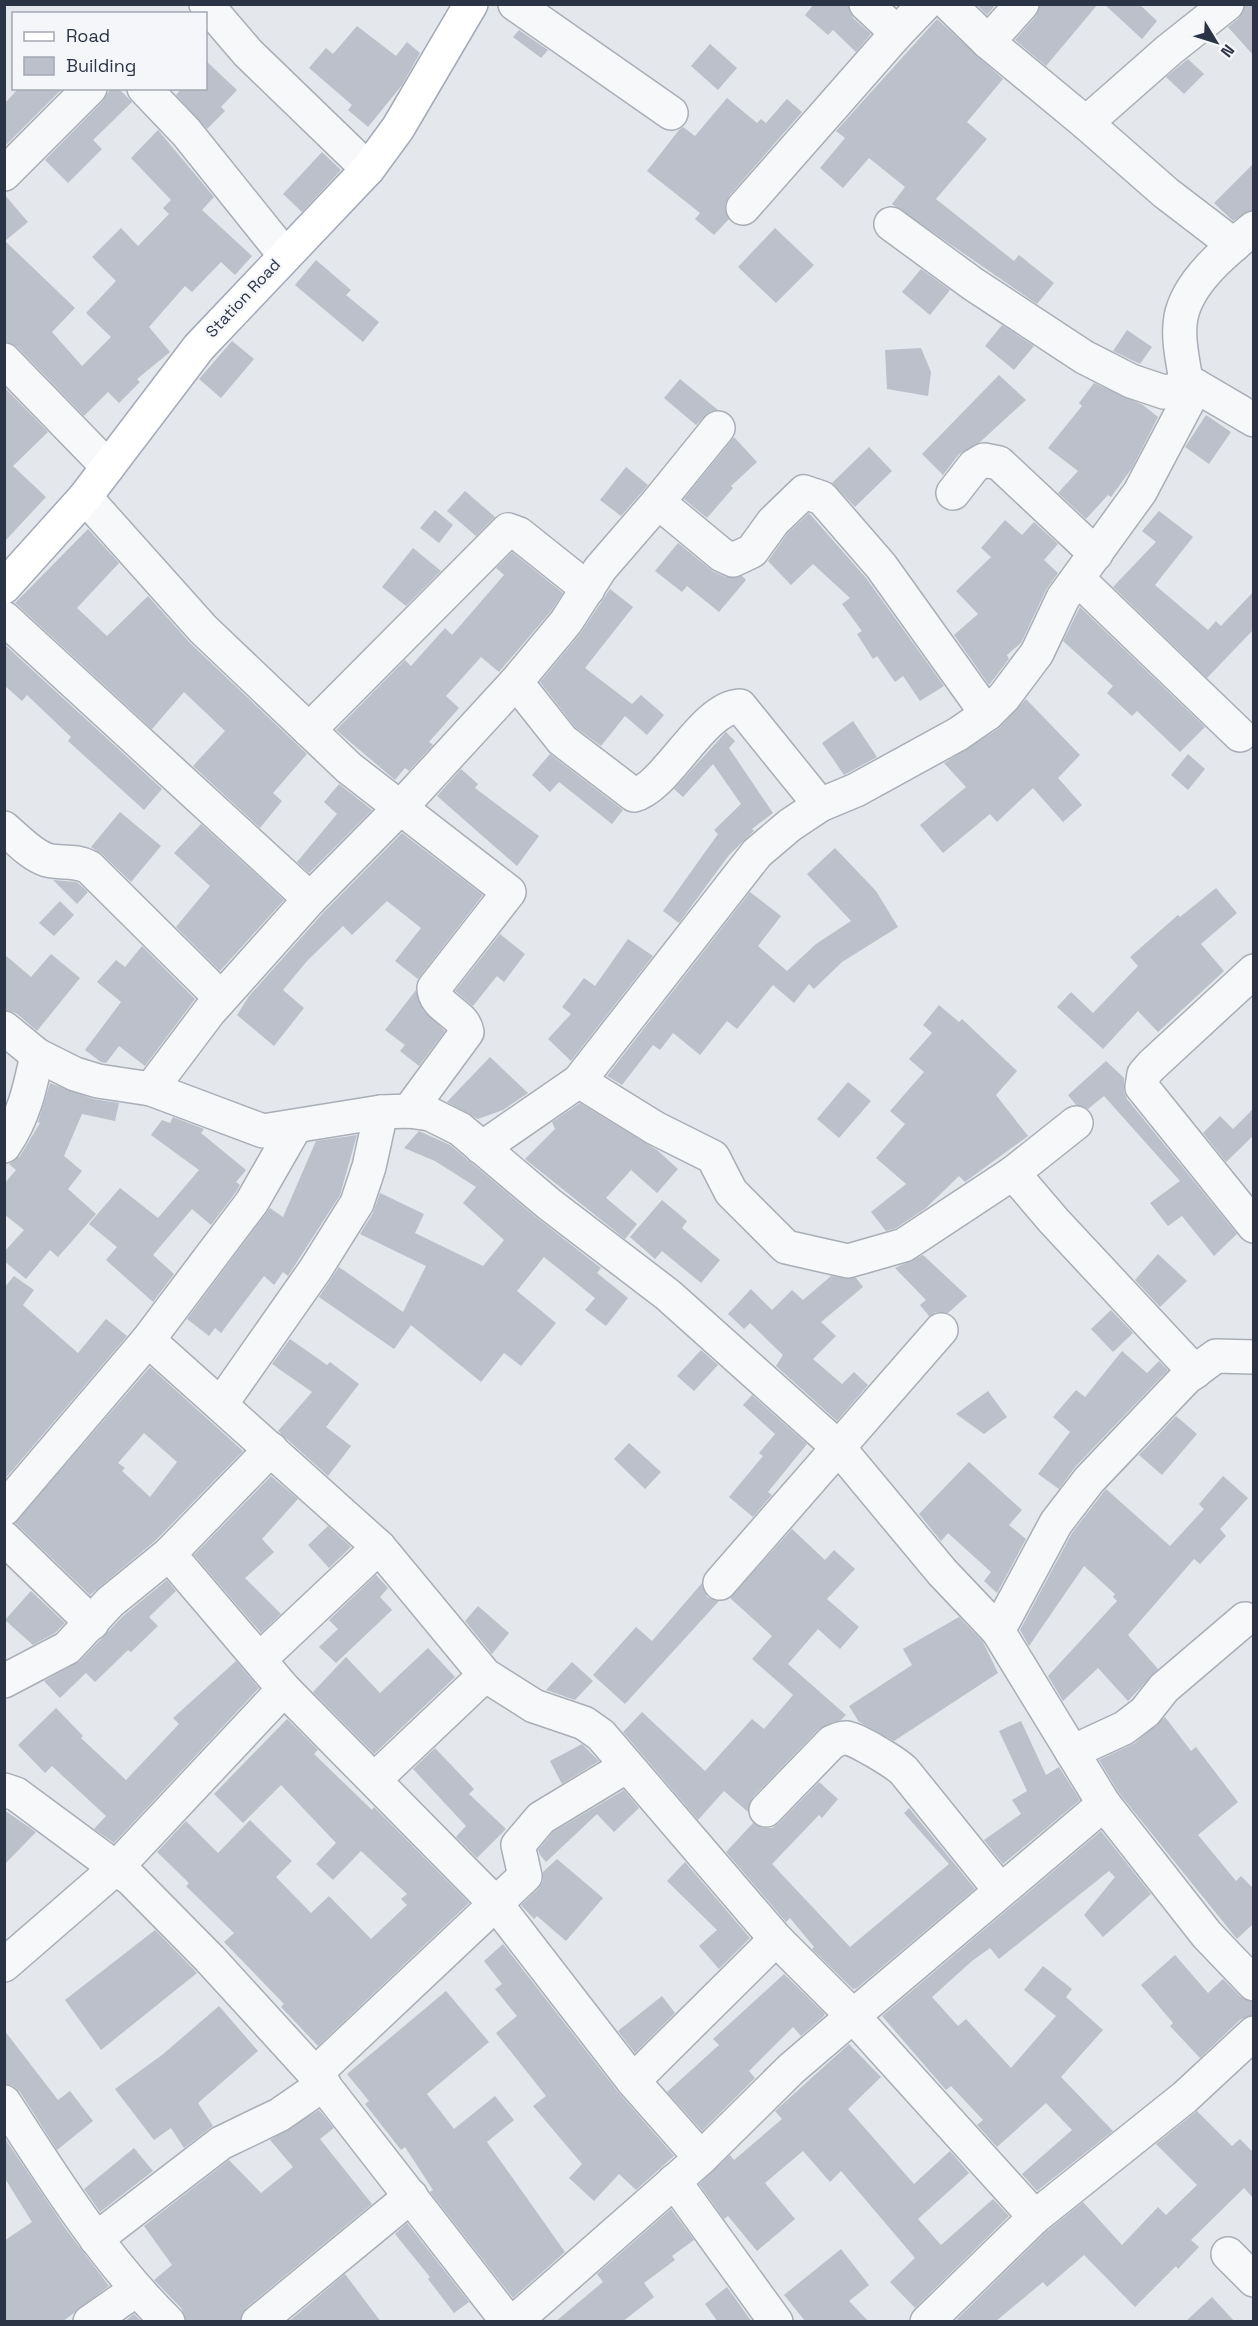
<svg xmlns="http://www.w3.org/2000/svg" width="1258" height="2326" viewBox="0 0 1258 2326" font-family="'Space Grotesk',sans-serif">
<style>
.building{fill:#bbc0ca;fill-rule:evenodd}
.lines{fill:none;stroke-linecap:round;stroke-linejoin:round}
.minor-casing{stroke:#a9aeb7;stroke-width:36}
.major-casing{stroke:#a3abb8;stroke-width:36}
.minor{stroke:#f7f8fa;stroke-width:33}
.major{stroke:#fff;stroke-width:33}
.labels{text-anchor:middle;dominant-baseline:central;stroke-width:5;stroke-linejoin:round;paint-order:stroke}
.street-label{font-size:16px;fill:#2b3445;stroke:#f4f6f9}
</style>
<rect width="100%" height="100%" fill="#e4e7ec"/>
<!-- building -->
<g class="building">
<polygon points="814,4 848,4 853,18 871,34 856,52 833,30 828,35 805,15"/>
<polygon points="976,4 996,4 987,15"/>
<polygon points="1040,4 1098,4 1046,66 1015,40 1036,16"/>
<polygon points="1104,4 1139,4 1157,21 1142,39"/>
<polygon points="1245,4 1254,4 1254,56 1228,27 1239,18"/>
<polygon points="937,19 1003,79 967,122 987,139 936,199 1014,261 1019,255 1054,283 1037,304 892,204 905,187 869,158 843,188 820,168 845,138 836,131"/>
<polygon points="357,26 396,56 407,42 420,53 402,85 368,127 348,110 352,105 309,68 326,48 333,54"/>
<polygon points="519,30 548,50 541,58 513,37"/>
<polygon points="710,44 737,68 718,90 691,66"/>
<polygon points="1188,59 1204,74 1184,94 1166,77"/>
<polygon points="206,61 237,90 221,107 225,111 207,129 176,95 182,88 206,88"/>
<polygon points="19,88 63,88 4,147 4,104"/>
<polygon points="111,88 118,88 132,102 93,140 102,149 68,183 45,160 103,101"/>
<polygon points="727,98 757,123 761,119 766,123 787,99 802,112 729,196 725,205 729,219 714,235 695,219 700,213 647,171 679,130 683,127 695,136"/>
<polygon points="158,130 214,197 202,210 252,256 235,275 221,262 192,292 185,286 149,327 170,352 137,379 140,382 119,403 108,392 84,416 17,347 4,342 4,194 28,222 5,241 75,308 52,332 82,366 111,337 86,313 116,281 92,257 121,228 138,246 169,214 163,208 171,200 131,158"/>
<polygon points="322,152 341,170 302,212 283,194"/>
<polygon points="1254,163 1254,209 1233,221 1214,203"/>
<polygon points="775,228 814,265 776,303 738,267"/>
<polygon points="316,260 351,290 346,295 379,322 363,342 295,285"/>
<polygon points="921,269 950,290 930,315 902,292"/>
<polygon points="1002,325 1034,346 1014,370 985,346"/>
<polygon points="1127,330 1152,347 1140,364 1113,351"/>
<polygon points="232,341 254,359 221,398 199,379"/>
<polygon points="921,348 931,372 928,396 887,389 885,350"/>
<polygon points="999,375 1026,400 979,443 959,454 943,475 922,454"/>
<polygon points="680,379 718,410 711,411 696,425 664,398"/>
<polygon points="1094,383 1143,405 1158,417 1132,468 1111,497 1108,495 1086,519 1058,493 1078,471 1048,448 1082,406 1079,403"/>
<polygon points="4,387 48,432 13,466 46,497 4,542"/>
<polygon points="1206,415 1231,432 1209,464 1185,447"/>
<polygon points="734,437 757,462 731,486 733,488 707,518 684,499"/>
<polygon points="869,447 892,471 855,507 832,483"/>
<polygon points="626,467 648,485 621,516 600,500"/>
<polygon points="465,491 495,517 476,536 447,511"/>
<polygon points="435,510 453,525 439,543 420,528"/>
<polygon points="1159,511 1193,537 1155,585 1208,630 1216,621 1221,626 1254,591 1254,629 1207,678 1113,587 1156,542 1142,531"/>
<polygon points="809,513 866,578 944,686 920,701 903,676 895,682 877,656 873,659 857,634 862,631 842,604 850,598 813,564 791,585 768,561 787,534"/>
<polygon points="1005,520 1022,535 1034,522 1058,544 1044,560 1058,573 1046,590 1021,643 1007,655 1009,659 989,685 954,635 978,614 956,591 991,557 981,548"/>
<polygon points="88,529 119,563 77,608 107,636 148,596 190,643 307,754 273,793 282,801 260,828 193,766 225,731 184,692 152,729 15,603"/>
<polygon points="678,543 714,572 726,577 742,576 746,580 719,612 687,586 682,592 655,571"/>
<polygon points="413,548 441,571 406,606 382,587"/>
<polygon points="512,552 563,593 551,611 499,672 481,657 446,696 459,708 429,742 433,745 409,771 405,768 395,780 336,730 405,660 411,666 445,628 452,635 504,575 496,568"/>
<polygon points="610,589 633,607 585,668 632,704 641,695 664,715 647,735 625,716 601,746 575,727 540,682 580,634"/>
<polygon points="1080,607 1205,727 1180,752 1137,711 1132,716 1107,693 1113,686 1063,641"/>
<polygon points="4,644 162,789 144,810 68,741 71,737 27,695 22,701 4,685"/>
<polygon points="1026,699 1080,755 1058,778 1082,805 1063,822 1033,788 997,822 990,814 943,853 920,825 966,787 944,763 998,729"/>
<polygon points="853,721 877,757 844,775 822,743"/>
<polygon points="726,732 735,741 729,748 773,813 752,829 754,831 729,855 679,923 663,911 718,834 714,830 741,804 713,764 683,797 674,789"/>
<polygon points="550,754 623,810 612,824 559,782 550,792 532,775"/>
<polygon points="1188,754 1205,769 1188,790 1171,775"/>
<polygon points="461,769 478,784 475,788 539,836 517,866 437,796"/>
<polygon points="339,784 372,810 309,873 297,862 337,814 324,802"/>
<polygon points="120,812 161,846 131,882 102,854 91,847"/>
<polygon points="201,824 284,900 220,971 176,927 210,886 174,853"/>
<polygon points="402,833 483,895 418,979 395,961 421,928 387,901 352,935 343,926 307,961 283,990 304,1008 274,1046 237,1015 249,996 324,912"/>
<polygon points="835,848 876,891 898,927 842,962 814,989 809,984 794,1003 773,985 737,1029 727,1021 700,1055 673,1033 660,1050 653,1045 622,1085 607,1076 750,892 781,916 758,946 787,971 816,944 851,921 807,874"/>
<polygon points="53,880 77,882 88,892 77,904"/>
<polygon points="1216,888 1237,913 1201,944 1224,971 1158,1032 1138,1011 1103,1049 1057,1007 1071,992 1093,1013 1138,966 1130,957 1178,915 1180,917"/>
<polygon points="60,901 74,915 54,936 39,923"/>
<polygon points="500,934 525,954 504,982 497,976 473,1006 455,991"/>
<polygon points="628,939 653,956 571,1061 548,1039 571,1014 562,1007 584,978 595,986"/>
<polygon points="142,946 195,999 145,1066 119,1046 106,1063 101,1062 85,1050 121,1002 97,982 116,960 125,967"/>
<polygon points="4,954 31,977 51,954 80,978 37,1031 16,1013 4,1009"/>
<polygon points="416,990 423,1010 445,1031 419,1066 400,1051 405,1045 385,1030"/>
<polygon points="939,1005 959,1022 962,1019 1017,1071 996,1095 1028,1136 965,1182 959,1176 926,1208 896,1228 886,1231 871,1212 906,1184 876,1158 905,1124 890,1111 924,1072 909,1059 932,1033 923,1025"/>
<polygon points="490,1057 528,1093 503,1110 478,1119 447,1102"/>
<polygon points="1106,1061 1124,1078 1124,1091 1127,1099 1237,1234 1214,1256 1182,1216 1168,1226 1150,1203 1180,1181 1104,1096 1088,1109 1076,1105 1068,1095"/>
<polygon points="848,1082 871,1101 839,1138 817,1119"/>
<polygon points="50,1083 93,1099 119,1103 115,1121 82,1114 64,1156 82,1171 68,1189 96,1214 58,1257 50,1250 26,1279 4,1261 4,1252 24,1230 4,1214 4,1184 16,1170 9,1164 20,1156 40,1123 38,1122"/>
<polygon points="580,1103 657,1150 678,1169 657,1193 631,1170 606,1198 637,1224 625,1239 525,1159 555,1129 552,1122"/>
<polygon points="1254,1108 1254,1135 1226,1162 1203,1133 1220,1116 1233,1129"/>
<polygon points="173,1117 204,1129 201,1133 246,1170 236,1182 240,1185 236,1192 211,1225 192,1209 153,1255 174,1274 153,1302 106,1260 117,1247 89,1224 120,1188 158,1218 199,1170 151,1135 162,1120 170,1123"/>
<polygon points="419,1131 450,1145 537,1218 601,1268 597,1273 628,1298 606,1326 585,1310 595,1298 544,1257 517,1291 556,1323 521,1366 504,1353 481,1382 411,1325 394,1349 319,1297 339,1267 403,1312 426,1266 360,1234 373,1213 380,1193 424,1214 415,1233 483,1266 504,1240 463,1203 476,1187 435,1161 404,1148"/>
<polygon points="357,1135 340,1195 288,1276 283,1272 274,1285 264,1276 221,1333 215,1328 209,1336 187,1319 270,1208 283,1217 316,1141"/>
<polygon points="662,1200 687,1221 682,1228 720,1260 701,1283 662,1251 655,1259 630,1237"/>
<polygon points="1158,1254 1187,1281 1160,1307 1135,1280"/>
<polygon points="923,1255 967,1296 948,1313 936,1312 929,1316 920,1305 926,1300 895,1268"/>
<polygon points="14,1276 34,1290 23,1305 78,1353 106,1319 127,1336 4,1480 4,1288"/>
<polygon points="831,1276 856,1278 863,1287 821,1322 836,1336 813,1359 842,1384 854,1372 868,1385 837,1421 776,1366 783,1355 750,1323 744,1329 728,1314 751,1289 772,1310 792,1290 803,1300"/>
<polygon points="1111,1310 1133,1333 1113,1352 1091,1329"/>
<polygon points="290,1339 327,1365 330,1362 359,1384 326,1427 351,1446 328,1476 278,1431 312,1392 272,1364"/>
<polygon points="701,1350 718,1365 694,1391 677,1376"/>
<polygon points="1122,1351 1147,1373 1159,1361 1168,1370 1075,1467 1059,1489 1038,1474 1070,1432 1053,1417 1076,1390 1085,1397"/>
<path d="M150,1367L243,1451L156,1540L90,1595L15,1523ZM144,1433L177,1462L150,1497L122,1471L125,1468L118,1463Z"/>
<polygon points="988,1391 1007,1417 984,1434 956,1414"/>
<polygon points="752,1395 807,1444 768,1492 772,1495 753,1517 729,1497 763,1456 759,1453 775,1434 743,1405"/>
<polygon points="1176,1416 1197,1434 1162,1475 1139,1455"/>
<polygon points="629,1443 661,1472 645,1489 614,1459"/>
<polygon points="969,1462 1022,1510 1009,1525 1026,1539 997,1593 984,1581 991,1572 948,1533 941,1541 919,1514"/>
<polygon points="271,1476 298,1499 262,1539 274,1552 245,1578 281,1614 261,1633 194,1555"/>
<polygon points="1223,1476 1248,1498 1220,1529 1226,1536 1200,1564 1194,1559 1128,1635 1158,1669 1128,1701 1098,1668 1063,1701 1048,1676 1117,1601 1113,1597 1115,1594 1084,1566 1029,1646 1020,1630 1072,1533 1106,1489 1170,1546 1204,1509 1199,1504"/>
<polygon points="328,1526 351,1547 329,1568 308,1545"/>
<polygon points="792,1529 825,1560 834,1550 855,1569 827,1599 859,1627 840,1649 818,1629 788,1664 846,1715 841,1720 819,1729 753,1797 748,1812 724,1791 698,1820 623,1732 642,1712 705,1771 752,1719 764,1729 793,1695 752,1659 772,1636 730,1598"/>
<polygon points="376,1575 388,1588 380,1597 392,1610 336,1663 319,1647 338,1629 329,1620"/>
<polygon points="167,1580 176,1591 149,1617 158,1626 131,1652 128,1650 95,1682 86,1673 60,1698 44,1681 80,1661 123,1616"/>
<polygon points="702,1583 707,1597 719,1601 625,1704 593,1675 636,1627 652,1641"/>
<polygon points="31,1591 65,1623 55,1633 33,1645 5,1620"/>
<polygon points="478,1606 509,1633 492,1654 465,1621"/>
<polygon points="959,1617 983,1642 998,1673 894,1741 859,1722 849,1706 912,1665 903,1649"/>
<polygon points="428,1648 455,1677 374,1754 313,1692 346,1657 380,1693"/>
<polygon points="236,1661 259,1688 114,1843 94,1829 106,1816 52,1766 45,1773 18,1745 56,1708 83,1736 81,1738 126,1780 179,1724 173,1718"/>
<polygon points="572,1662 593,1681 575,1700 546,1690"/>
<polygon points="1165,1717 1191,1751 1196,1747 1238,1802 1198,1835 1236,1881 1241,1876 1254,1889 1254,1923 1237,1939 1119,1793 1099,1760 1135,1743"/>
<polygon points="287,1719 318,1750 314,1754 372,1810 374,1807 469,1903 318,2046 281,2007 284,2004 224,1942 234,1933 186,1886 189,1883 157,1852 186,1821 218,1853 250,1820 292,1861 276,1877 311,1913 329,1896 371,1939 407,1905 401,1899 407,1894 361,1851 333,1880 316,1864 336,1843 281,1785 243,1823 214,1794"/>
<polygon points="1021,1721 1046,1775 1059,1767 1080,1800 1003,1864 984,1840 1021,1814 1012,1800 1027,1791 999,1731"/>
<polygon points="582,1744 599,1761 562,1784 550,1761"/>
<polygon points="435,1748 474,1789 469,1794 506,1829 477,1858 456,1837 466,1826 413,1769"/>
<polygon points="819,1782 838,1799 822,1818 819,1815 772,1864 850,1947 949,1864 904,1813 909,1808 975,1889 857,1988 853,1989 812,1949 814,1947 790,1918 786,1922 726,1852 753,1823 762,1828 772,1828 779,1823"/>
<polygon points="624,1790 639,1808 614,1832 597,1814 546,1862 540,1855 538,1850 553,1832"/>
<polygon points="4,1810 36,1832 4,1865"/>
<polygon points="1101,1831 1151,1894 1103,1937 1084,1915 1115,1877 1109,1871 999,1959 990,1948 972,1961 932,1997 958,2026 966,2019 1011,2068 1056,2016 1024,1990 1043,1966 1072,1989 1066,1997 1103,2030 1061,2077 1113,2131 1037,2191 1022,2174 1072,2130 1046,2103 997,2147 977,2125 983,2120 951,2086 946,2090 882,2016"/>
<polygon points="557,1859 603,1898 566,1941 537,1916 534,1919 521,1905 538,1889 543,1881 543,1872"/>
<polygon points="685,1862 750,1938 719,1969 699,1946 717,1930 667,1881"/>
<polygon points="155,1930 197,1973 101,2050 65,2000"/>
<polygon points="503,1944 618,2092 674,2156 636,2190 619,2174 594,2201 569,2178 582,2164 533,2106 546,2096 496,2033 517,2016 495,1989 502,1984 484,1961"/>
<polygon points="1175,1955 1208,1993 1223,1979 1241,1997 1254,2002 1254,2015 1241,2019 1200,2058 1170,2026 1173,2023 1141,1985"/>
<polygon points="784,1974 825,2014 823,2017 801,2036 793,2027 749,2071 755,2078 702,2131 667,2092 719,2045 713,2039"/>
<polygon points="446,1991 489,2042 427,2094 454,2129 495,2096 514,2120 487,2142 565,2252 513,2298 430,2192 433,2190 405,2147 401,2150 365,2104 369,2101 347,2074"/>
<polygon points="662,1996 675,2013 635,2053 618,2031"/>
<polygon points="219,2006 258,2051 198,2103 213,2126 184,2148 171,2128 154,2140 115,2089 162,2055"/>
<polygon points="4,2030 58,2100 70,2091 93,2121 57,2150 20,2092 13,2086 4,2084"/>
<polygon points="849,2044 881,2077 848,2109 914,2184 950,2151 969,2173 918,2219 941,2245 993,2199 1009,2216 915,2308 890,2282 915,2258 841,2171 830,2182 803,2151 765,2183 795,2219 757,2251 728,2216 724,2219 699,2184 730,2155 734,2160 782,2119 775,2111"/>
<polygon points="319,2110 334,2128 320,2139 372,2204 246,2308 240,2322 186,2322 182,2309 154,2280 172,2265 144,2226 229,2160 261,2193 293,2167 270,2140"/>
<polygon points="1197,2111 1232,2146 1240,2139 1254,2153 1254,2199 1244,2188 1191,2240 1199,2247 1178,2269 1176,2266 1135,2307 1084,2255 1047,2287 1043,2282 995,2322 960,2322 957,2319 1047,2231 1083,2202 1122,2245 1158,2207 1166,2215 1197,2185 1156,2144"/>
<polygon points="4,2137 65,2228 109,2286 62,2322 4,2322 4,2241 32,2222 4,2177"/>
<polygon points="134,2148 153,2171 100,2212 84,2189"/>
<polygon points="671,2209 694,2240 672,2256 675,2260 644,2283 654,2297 622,2322 555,2322 603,2282 597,2274"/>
<polygon points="407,2223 469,2302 454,2313 428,2279 430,2277 395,2234"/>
<polygon points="841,2249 869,2285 849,2301 869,2322 806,2322 784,2295"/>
<polygon points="345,2274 381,2322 288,2322"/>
<polygon points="727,2287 752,2322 718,2322 705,2304"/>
<polygon points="1212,2297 1235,2322 1185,2322"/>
<polygon points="134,2314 142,2322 124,2322"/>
</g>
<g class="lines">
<defs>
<g id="minor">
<polyline points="206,4 248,53 368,169"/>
<polyline points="515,4 671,113"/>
<polyline points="949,4 988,42 1086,123"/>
<polyline points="1227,4 1169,50 1086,123 1166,193 1234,245"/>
<polyline points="897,33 925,4"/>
<polyline points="988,42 1022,4"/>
<polyline points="144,88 186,132 284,254"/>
<polyline points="4,174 90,88"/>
<polyline points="743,208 897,33 866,4"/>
<polyline points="891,224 973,284 1084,357 1131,381 1164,392 1196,386 1254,420"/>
<polyline points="4,360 108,467"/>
<polyline points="953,493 974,466 984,460 999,463 1096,554"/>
<path d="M85,497L203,629L349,768L509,892L434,988C434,1008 464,1013 467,1032L409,1111"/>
<polyline points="658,502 718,428"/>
<polyline points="1078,579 1240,735"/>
<polyline points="4,618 310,899 209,1012 151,1089"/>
<polyline points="516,682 566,622 600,569 658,502 722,555 733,560 752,551 773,522 804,492 822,498 881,566 987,714"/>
<polyline points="309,730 508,530 519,534 588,589"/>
<path d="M4,828C17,839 31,855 47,860C61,864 74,859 89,867L221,998"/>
<path d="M310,899L400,808L516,682L562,740L634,795C667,787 703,707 740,706L820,805"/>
<polyline points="1254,971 1151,1066 1144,1074 1142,1087 1254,1226"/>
<polyline points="4,1028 37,1055 75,1074 98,1081 151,1089 263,1131 381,1112 409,1111 430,1114 460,1129 549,1204 668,1295 838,1447 942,1572 998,1631 1104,1804 1207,1935 1254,1984"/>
<polyline points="579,1081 655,1128 713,1157 731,1192 786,1247 848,1261 904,1245 1013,1173 1054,1221 1195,1372"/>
<path d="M4,1146C24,1117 30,1088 37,1055"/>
<path d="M482,1148L579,1081L757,853L790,825L820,805L856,790L958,734L987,714L1004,697L1037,653L1063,598L1140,492L1196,386L1186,381C1183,361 1177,337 1181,317C1188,281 1227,250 1254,228"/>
<polyline points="1013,1173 1076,1123"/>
<polyline points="148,1340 379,1547 485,1675 534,1706 584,1723 601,1735 776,1939 853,2016 1104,1804"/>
<polyline points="221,1404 315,1270 357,1203 369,1167 381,1112"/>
<polyline points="4,1509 148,1340 252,1202 295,1127"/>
<polyline points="4,1538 92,1623"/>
<polyline points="169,1554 284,1689 497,1905 633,2081 701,2158 791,2069 853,2016 1035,2217 1185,2097 1254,2033"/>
<polyline points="720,1583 941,1330"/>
<polyline points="998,1631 1056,1523 1089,1480 1186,1378 1216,1356 1254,1357"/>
<polyline points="260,1659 379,1547"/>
<polyline points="4,1681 67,1648 110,1602 169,1554 271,1449"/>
<polyline points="1072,1752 1124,1728 1145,1712 1164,1688 1245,1619"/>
<polyline points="375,1779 485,1675"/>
<polyline points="4,1790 16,1794 131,1879 210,1959 315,2074 508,2322"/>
<path d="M766,1810L832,1742C837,1740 840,1738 846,1738C857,1739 896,1763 904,1771L1000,1890"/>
<polyline points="4,1965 116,1868 284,1689"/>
<polyline points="315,2074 525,1876 518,1845 541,1818 627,1766"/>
<polyline points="633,2081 776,1939"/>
<path d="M4,2102C54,2179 103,2258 168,2322"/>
<polyline points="674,2181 776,2322"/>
<polyline points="96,2239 221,2143 279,2115 324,2084"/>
<polyline points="1228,2254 1254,2280"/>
<polyline points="90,2322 136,2290"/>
<polyline points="258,2322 411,2196"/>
<polyline points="514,2322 701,2158"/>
<polyline points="927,2322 1035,2217"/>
</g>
<polyline id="major" points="4,587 85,497 199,347 368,169 398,128 471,4"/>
</defs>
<!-- minor casing -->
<use href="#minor" class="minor-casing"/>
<!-- major casing -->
<use href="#major" class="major-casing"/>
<!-- minor -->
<use href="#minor" class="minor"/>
<!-- major -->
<use href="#major" class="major"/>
</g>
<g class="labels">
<!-- street labels -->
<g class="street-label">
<text transform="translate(243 298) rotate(-47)">Station Road</text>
</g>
</g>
<!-- border -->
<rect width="1258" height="2326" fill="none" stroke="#2b3445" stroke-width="12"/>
<!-- legend -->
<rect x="12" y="12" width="195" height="78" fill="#f4f6f9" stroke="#a4a8b1" stroke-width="1.5"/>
<rect x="24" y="32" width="30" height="9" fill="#ffffff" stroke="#a4a8b1" stroke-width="1.5"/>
<text x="66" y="42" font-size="18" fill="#2b3445">Road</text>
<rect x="24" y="57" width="30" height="18" fill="#bbc0ca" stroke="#a4a8b1" stroke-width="1.5"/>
<text x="66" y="72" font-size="18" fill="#2b3445">Building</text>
<!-- north arrow -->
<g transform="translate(1216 42) rotate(128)" stroke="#f4f6f9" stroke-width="4.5" paint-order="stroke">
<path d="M0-4.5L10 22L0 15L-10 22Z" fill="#2b3445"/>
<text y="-9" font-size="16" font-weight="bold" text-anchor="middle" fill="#2b3445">N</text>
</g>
</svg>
